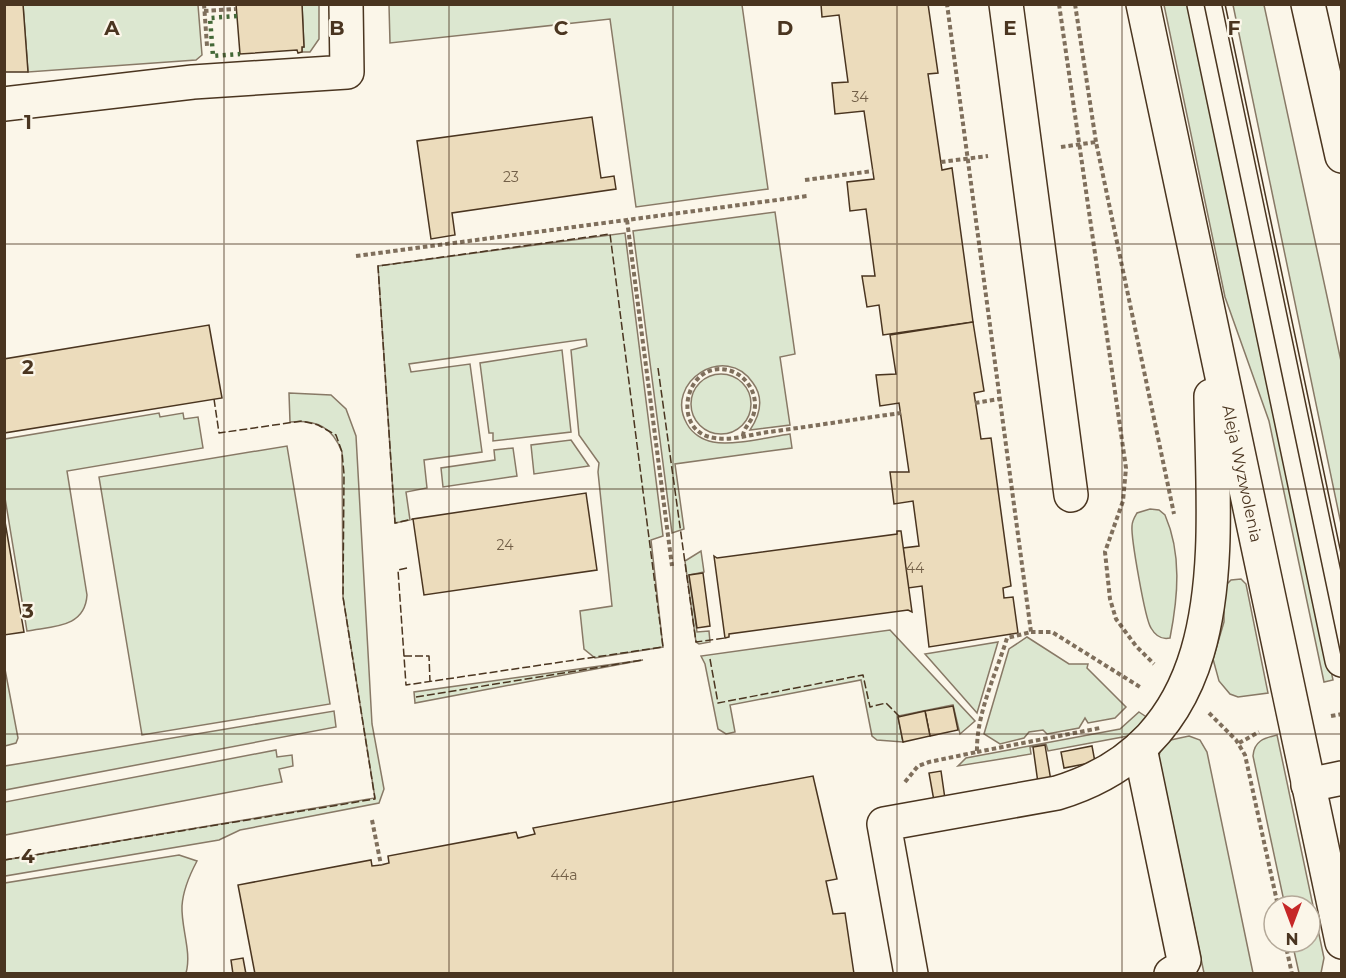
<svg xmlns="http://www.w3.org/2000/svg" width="1346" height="978" viewBox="0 0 1346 978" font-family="Montserrat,sans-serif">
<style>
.green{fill:#dce7d0;stroke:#887966;stroke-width:1.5}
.building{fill:#ecdcbc;stroke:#4a3520;stroke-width:1.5}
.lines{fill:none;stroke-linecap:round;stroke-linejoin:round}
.minor-casing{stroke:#4a3520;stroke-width:36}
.path{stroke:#7f6f5c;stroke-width:4;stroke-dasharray:4.5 3;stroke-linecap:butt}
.minor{stroke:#fbf6e9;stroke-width:33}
.tram{stroke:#4a3520;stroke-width:1.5}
.hedge{stroke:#436837;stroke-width:4.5;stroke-dasharray:3 4.5;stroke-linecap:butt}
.fence{stroke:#4a3520;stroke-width:1.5;stroke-dasharray:8 3;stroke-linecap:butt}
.grid{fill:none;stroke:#4a3520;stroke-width:1.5;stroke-opacity:0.55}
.labels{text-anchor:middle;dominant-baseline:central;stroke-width:4.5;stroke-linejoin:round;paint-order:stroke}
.number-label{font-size:14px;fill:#725f47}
.street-label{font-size:16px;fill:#4a3520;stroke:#fbf6e9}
.grid-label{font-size:20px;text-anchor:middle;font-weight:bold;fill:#4a3520;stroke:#fbf6e9;stroke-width:4.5;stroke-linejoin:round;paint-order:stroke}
</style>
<rect width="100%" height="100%" fill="#fbf6e9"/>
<!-- green -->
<g class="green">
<polygon points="23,5 198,5 202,55 196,60 28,72"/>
<polygon points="302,5 319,5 319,39 310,52 302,52 302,47 304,47"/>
<polygon points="389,5 742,5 768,189 636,207 610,19 390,43"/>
<polygon points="1164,5 1191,5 1333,680 1324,682 1269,421 1225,297"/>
<polygon points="1233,5 1264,5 1341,361 1341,524"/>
<path d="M775,212L795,354L780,357L790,425L750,430C760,415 764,398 753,383C726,342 663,382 687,424C692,433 702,440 713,442C733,446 769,437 790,434L792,448L675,464L684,529L672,533L633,231Z"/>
<polygon points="625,233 663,536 651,540 663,647 595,658 584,649 580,611 612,606 598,472 599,463 579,435 571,350 587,346 586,339 409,364 411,372 470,364 482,452 424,460 427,488 406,492 410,520 395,523 378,266"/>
<polygon points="562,350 571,432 493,441 493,433 489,433 480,363"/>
<circle cx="721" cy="404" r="30"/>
<path d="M289,393L331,395L346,409L356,436L372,724L384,789L379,803L240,830L219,840L5,876V860L375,798L343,597L342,452C333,428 317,419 290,422Z"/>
<path d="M159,413L160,417L183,413L184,419L198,417L203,448L67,471L87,595C85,628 53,626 27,631L5,498V439Z"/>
<polygon points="571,440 589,466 534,474 531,445"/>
<polygon points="287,446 330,704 142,735 99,477"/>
<polygon points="513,448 517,476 443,487 441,468 495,460 494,450"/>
<path d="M1150,509L1159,510L1165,515C1182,554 1178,597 1170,638C1161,640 1155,635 1151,628C1145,619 1131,538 1132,526C1132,521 1134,518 1137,513Z"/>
<polygon points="701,551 704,572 689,575 697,632 709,631 710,642 699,644 696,642 685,561"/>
<polygon points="1241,579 1246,584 1268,693 1238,697 1230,694 1219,681 1213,659 1224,622 1224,587 1231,580"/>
<polygon points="890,630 975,721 960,734 953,705 898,716 903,742 877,740 872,736 861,680 730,705 735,732 726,734 718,729 705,664 701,656"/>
<polygon points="1027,637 1069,664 1088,664 1087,668 1126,707 1115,718 1088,723 1085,718 1079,728 1047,734 1043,730 1029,732 1024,738 1000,744 984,734 1009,649"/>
<polygon points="998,642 977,713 925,654"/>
<polygon points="643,660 415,703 414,692"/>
<polygon points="4,664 18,738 16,743 5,746"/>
<polygon points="334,711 336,727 5,790 5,766"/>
<polygon points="1139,712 1148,718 1128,736 1048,751 1046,744 1030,747 1031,754 958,766 966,758 1120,729"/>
<path d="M1277,735L1324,958L1321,973H1299L1292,942H1310V906H1285L1253,756C1254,741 1264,738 1277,735Z"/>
<polygon points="1189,736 1200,740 1207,752 1253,973 1204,973 1159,758 1160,750 1166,741"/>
<polygon points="276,750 277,757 292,755 293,766 279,769 282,782 5,835 5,802"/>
<path d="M179,855L197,861C189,876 183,890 182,906C181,928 192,952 186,973H5V883Z"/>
</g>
<!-- building -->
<g class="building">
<polygon points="4,4 23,4 28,72 4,72"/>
<polygon points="236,4 302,4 304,47 302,47 302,52 298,53 297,50 240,54"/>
<polygon points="821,4 928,4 938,73 928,74 942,170 952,168 973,322 883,335 879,305 867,307 862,276 875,276 866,209 850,211 847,182 874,179 864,111 835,114 832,83 848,82 839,15 822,17"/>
<polygon points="592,117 601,178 614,176 616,189 452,213 455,235 431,239 417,141"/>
<polygon points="973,322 984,391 974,393 977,412 981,439 991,438 1011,586 1003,588 1004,598 1013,597 1018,633 929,647 922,586 908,588 903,548 919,546 913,501 894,504 890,472 909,472 899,403 880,406 876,375 896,374 890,335"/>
<polygon points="209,325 222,398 4,433 4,359"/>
<polygon points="586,493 597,570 424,595 413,519"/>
<polygon points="4,516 24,632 4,635"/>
<polygon points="897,531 901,531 912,612 908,610 729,634 729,637 725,638 714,556 717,558 897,534"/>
<polygon points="703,573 710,626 697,628 689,575"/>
<polygon points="953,706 958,730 930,736 925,711"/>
<polygon points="925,711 930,736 903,742 898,717"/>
<polygon points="1045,745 1051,781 1038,783 1033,747"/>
<polygon points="1092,746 1095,762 1064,768 1061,752"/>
<polygon points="941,771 945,799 934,801 929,773"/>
<polygon points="813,776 837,879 826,881 833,914 845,913 854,974 255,974 238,885 371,860 372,866 381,865 389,863 388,856 516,832 518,838 535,834 533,828"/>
<polygon points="243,958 246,974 233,974 231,960"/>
</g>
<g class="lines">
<defs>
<g id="minor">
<polyline points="1006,4 1071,495"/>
<path id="s1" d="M1143,4L1342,942"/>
<polyline points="1204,4 1342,660"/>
<polyline points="1308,4 1342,156"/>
<polyline points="4,104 193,82 347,72 346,4"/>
<polyline points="1140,748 1184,960 1179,969 1171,974"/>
<polyline points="1308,785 1342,778"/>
<path d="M911,974L884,824L1057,793C1239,738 1213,546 1211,396"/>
</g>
</defs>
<!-- minor casing -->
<use href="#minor" class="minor-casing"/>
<!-- path -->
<g class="path">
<polyline points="204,4 207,46"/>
<polyline points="1059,4 1126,468 1123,501 1105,552 1110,599 1116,619 1136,646 1154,664"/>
<polyline points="1075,4 1096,142"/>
<polyline points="204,11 236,9"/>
<polyline points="1061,147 1096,142 1174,514"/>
<polyline points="941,162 988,156"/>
<polyline points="805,180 873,171"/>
<polyline points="627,220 672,566"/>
<polyline points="356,256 807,196"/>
<polyline points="975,403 999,399"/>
<path d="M743,436C743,429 750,423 753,416C760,397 748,375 728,370C684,360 670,433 715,438C732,441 752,434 769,432C813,426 857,419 901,413"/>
<polyline points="1031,632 1052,632 1140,687"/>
<polyline points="1209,713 1236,740 1245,755 1278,906"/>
<polyline points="1331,716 1342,714"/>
<polyline points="1239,743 1259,732"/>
<polyline points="977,752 1100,728"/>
<path d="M905,782L918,766L929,762L977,752C976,714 996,674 1007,638L1031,632L947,4"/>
<polyline points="372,820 381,865"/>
<polyline points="1285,942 1292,974"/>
</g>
<!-- minor -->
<use href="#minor" class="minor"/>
<!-- tram -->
<g class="tram">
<polyline points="1204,4 1342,660"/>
<polyline points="1225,4 1342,558"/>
</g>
<!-- hedge -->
<polyline class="hedge" points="237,16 210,18 213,56 240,54"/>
<!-- fence -->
<g class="fence">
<polyline points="658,368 696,642 725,638"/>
<polyline points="407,568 398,570 406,685 663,647 610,234 378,266 395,523 413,519"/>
<polyline points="404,656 429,656 430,682"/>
<polyline points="710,659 718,703 863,675 870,707 886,703 900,717"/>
<polyline points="416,697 643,660"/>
<polyline points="4,860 375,799 343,597 344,474 342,452 336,435 318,425 302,421 219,433 214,399"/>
</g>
</g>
<!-- grid -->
<path class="grid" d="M224,4V974M449,4V974M673,4V974M897,4V974M1122,4V974M4,244H1342M4,489H1342M4,734H1342"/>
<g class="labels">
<!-- number labels -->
<g class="number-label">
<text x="860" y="97">34</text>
<text x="511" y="177">23</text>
<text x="505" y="545">24</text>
<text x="915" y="568">44</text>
<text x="564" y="875">44a</text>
</g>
<!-- street labels -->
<g class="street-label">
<text stroke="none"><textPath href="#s1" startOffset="480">Aleja Wyzwolenia</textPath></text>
</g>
</g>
<g class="grid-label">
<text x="112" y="35">A</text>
<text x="337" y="35">B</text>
<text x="561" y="35">C</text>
<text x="785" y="35">D</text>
<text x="1010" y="35">E</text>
<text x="1234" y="35">F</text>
<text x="28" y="129">1</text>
<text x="28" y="374">2</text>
<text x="28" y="618">3</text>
<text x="28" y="863">4</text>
</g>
<!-- border -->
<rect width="1346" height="978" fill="none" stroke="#4a3520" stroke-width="12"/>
<!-- north arrow -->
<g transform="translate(1292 924) rotate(180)"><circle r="28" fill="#fbf6e9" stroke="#b4a999" stroke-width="1.5"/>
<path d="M0-4.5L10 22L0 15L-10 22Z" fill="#c62828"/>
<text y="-9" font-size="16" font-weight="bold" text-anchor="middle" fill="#4a3520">N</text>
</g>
</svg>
